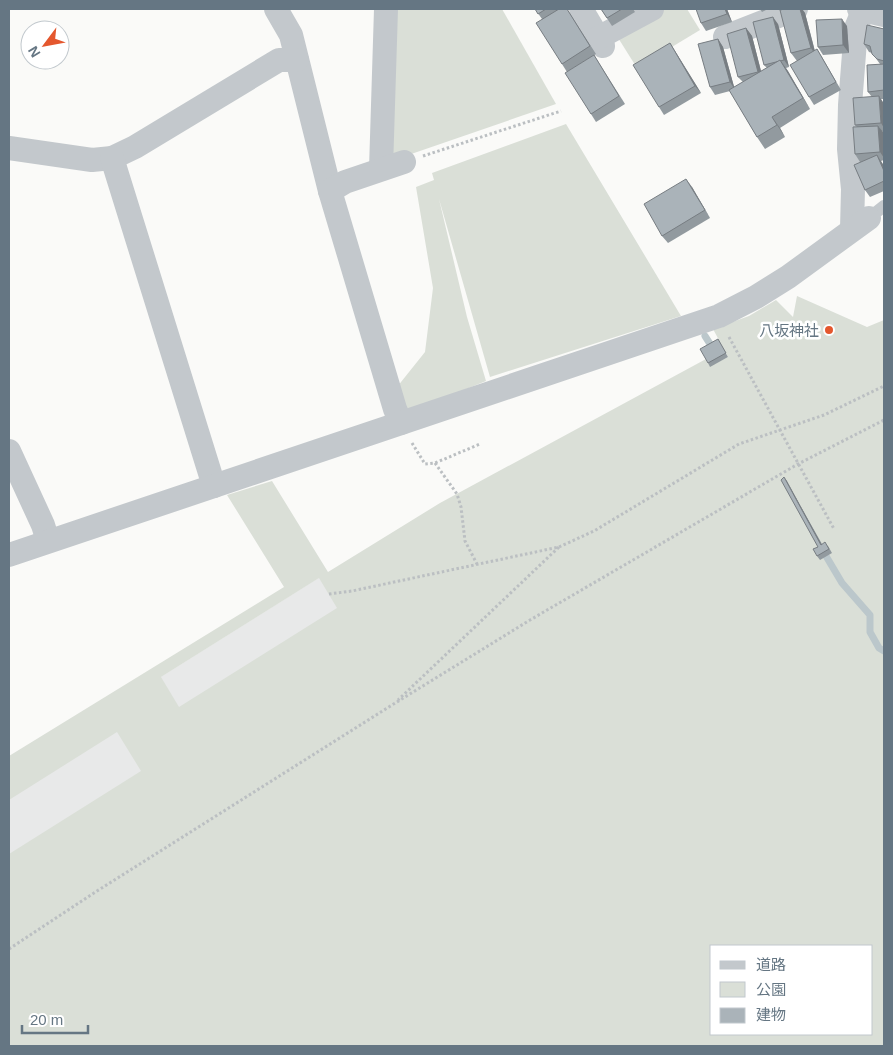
<svg xmlns="http://www.w3.org/2000/svg" width="893" height="1055" viewBox="0 0 893 1055" font-family="Helvetica,'Noto Sans JP',sans-serif">
<style>
.built{fill:#e8e9e9}
.green{fill:#dadfd7;fill-rule:evenodd}
.lines{fill:none;stroke-linecap:round;stroke-linejoin:round}
.stream{stroke:#bbc7cb;stroke-width:7}
.path{stroke:#bbbfc2;stroke-width:3;stroke-dasharray:2.5 2.5;stroke-linecap:butt}
.service{stroke:#c3c8cc;stroke-width:12}
.minor{stroke:#c3c8cc;stroke-width:24}
.wall{fill:#929a9f}
.shaded-wall{fill:#777d82}
.building{fill:#aab3b9;stroke:#777d82}
.poi-dot{fill:#e4572e;stroke:#fff;stroke-width:2}
.labels{text-anchor:middle;dominant-baseline:central;stroke-width:5;stroke-linejoin:round;paint-order:stroke}
.poi-label{font-size:15px;fill:#657683;stroke:#fff;text-anchor:end}
</style>
<rect width="100%" height="100%" fill="#fafaf8"/>
<!-- built -->
<polygon class="built" points="328,572 371,640 9,868 9,772"/>
<!-- green -->
<g class="green">
<polygon points="392,9 502,9 556,104 388,162"/>
<polygon points="655,9 687,9 700,30 637,68 615,33"/>
<polygon points="566,124 681,316 490,377 439,199 467,317 486,381 407,413 397,387 425,352 433,288 416,187 434,180 432,173"/>
<path d="M797,296L867,327L884,320V1046H9V854L141,771L117,732L9,800V756L284,587L227,495L272,481L328,572L440,503L706,359L710,366L728,357L713,329L749,316L776,300L793,317ZM319,578L337,608L179,707L161,677ZM712,946H872V1034H712Z"/>
</g>
<g class="lines">
<!-- stream -->
<g class="stream">
<polyline points="705,336 712,347"/>
<polyline points="826,556 842,583 870,615 870,632 879,648 884,651"/>
</g>
<!-- path -->
<g class="path">
<polyline points="423,156 561,111"/>
<polyline points="729,337 834,529"/>
<polyline points="412,443 425,464 435,463 480,444"/>
<polyline points="435,463 457,494 461,507 465,541 477,564"/>
<polyline points="559,547 594,531 739,444 824,415 884,386"/>
<polyline points="329,594 352,591 559,547 398,700"/>
<polyline points="9,949 97,891 392,705 530,620 798,464 884,420"/>
</g>
<!-- service -->
<polyline class="service" points="869,218 884,206"/>
<!-- minor -->
<g class="minor">
<polyline points="276,9 291,35 330,191 395,409 401,423"/>
<polyline points="581,9 603,46"/>
<polyline points="859,9 884,15"/>
<polyline points="725,37 796,9"/>
<polyline points="598,38 652,9"/>
<polyline points="9,148 92,160 112,158 135,147 279,60 297,60"/>
<polyline points="112,158 214,486"/>
<polyline points="381,169 386,9"/>
<polyline points="330,191 345,182 404,162"/>
<polyline points="852,229 853,189 849,149 850,105 856,28 863,11"/>
<polyline points="9,451 43,525 48,541"/>
<polyline points="9,555 719,316 756,297 788,277 869,218"/>
</g>
</g>
<!-- wall -->
<g class="wall">
<polygon points="535,9 567,9 596,54 567,72 562,64 542,19"/>
<polygon points="601,9 633,9 635,12 612,26"/>
<polygon points="727,9 732,22 706,31 701,23"/>
<polygon points="760,9 768,9 762,12"/>
<polygon points="785,9 802,9 805,13 815,51 817,49 822,57 841,90 814,105 809,97 797,61 791,53"/>
<polygon points="778,24 789,67 786,68 810,109 780,128 785,137 765,149 757,137 730,91 715,95 710,87 718,39 723,47 734,87 743,82 738,77 746,28 752,36 761,71 767,68 764,65"/>
<polygon points="847,26 849,53 823,55 818,47"/>
<polygon points="884,29 884,99 881,99 884,104 884,131 882,131 884,133 884,160 881,161 884,166 884,191 870,197 865,190 860,162 855,154 857,127 855,125 872,97 868,92 880,64 872,53 869,52 864,44"/>
<polygon points="670,43 701,93 664,115 659,107"/>
<polygon points="594,55 625,104 596,122 591,114"/>
<polygon points="692,187 710,218 668,243 662,236"/>
<polygon points="718,339 728,357 710,367 708,363"/>
<polygon points="784,477 822,544 828,546 832,553 820,560 817,556 818,547"/>
</g>
<!-- shaded-wall -->
<g class="shaded-wall">
<polygon points="725,9 727,9 732,22 727,14"/>
<polygon points="800,9 802,9 805,13 816,56 811,48"/>
<polygon points="773,17 778,24 789,67 784,60"/>
<polygon points="842,19 847,26 849,53 843,45"/>
<polygon points="746,28 752,36 763,79 758,72"/>
<polygon points="718,39 723,47 735,90 730,82"/>
<polygon points="670,43 675,51 701,93 695,86"/>
<polygon points="780,60 788,71 810,109 803,98"/>
<polygon points="879,96 884,104 884,128 881,123"/>
<polygon points="772,117 780,128 785,137 777,125"/>
<polygon points="878,126 884,133 884,158 880,152"/>
<polygon points="877,155 884,166 884,171"/>
<polygon points="686,179 692,187 710,218 705,210"/>
<polygon points="784,477 787,481 824,549 821,545"/>
</g>
<!-- building -->
<g class="building">
<polygon points="535,9 546,9 538,14"/>
<polygon points="559,9 567,9 590,46 562,64 536,23"/>
<polygon points="601,9 622,9 607,18"/>
<polygon points="696,9 725,9 727,14 701,23"/>
<polygon points="785,9 800,9 811,48 791,53 780,10"/>
<polygon points="773,17 784,60 764,65 753,22"/>
<polygon points="842,19 843,45 818,47 816,20"/>
<polygon points="867,25 884,29 884,61 877,59 872,54 870,46 864,44"/>
<polygon points="746,28 758,72 738,77 727,34"/>
<polygon points="718,39 730,82 710,87 698,44"/>
<polygon points="670,43 695,86 659,107 633,65"/>
<polygon points="817,49 836,82 809,97 790,65"/>
<polygon points="594,55 619,96 591,114 565,73"/>
<polygon points="780,60 803,98 772,117 777,125 757,137 729,90"/>
<polygon points="884,64 884,90 868,92 867,65"/>
<polygon points="879,96 881,123 855,125 853,98"/>
<polygon points="878,126 880,152 855,154 853,127"/>
<polygon points="877,155 884,171 884,181 865,190 854,165"/>
<polygon points="686,179 705,210 662,236 644,204"/>
<polygon points="718,339 726,353 708,363 700,349"/>
<polygon points="784,477 821,545 825,542 829,549 817,556 813,549 818,547 781,480"/>
</g>
<!-- markers -->
<circle class="poi-dot" cx="829" cy="330" r="5"/>
<g class="labels">
<!-- poi labels -->
<g class="poi-label">
<text x="819" y="330">八坂神社</text>
</g>
</g>
<!-- border -->
<rect width="893" height="1055" fill="none" stroke="#657683" stroke-width="20"/>
<!-- legend -->
<rect x="710" y="945" width="162" height="90" fill="#ffffff" stroke="#c1c8cd"/>
<rect x="720" y="961" width="25" height="8" fill="#c3c8cc" stroke="#c1c8cd"/>
<text x="756" y="970" font-size="15" fill="#657683">道路</text>
<rect x="720" y="982" width="25" height="15" fill="#dadfd7" stroke="#c1c8cd"/>
<text x="756" y="995" font-size="15" fill="#657683">公園</text>
<rect x="720" y="1008" width="25" height="15" fill="#aab3b9" stroke="#c1c8cd"/>
<text x="756" y="1020" font-size="15" fill="#657683">建物</text>
<!-- north arrow -->
<g transform="translate(45 45) rotate(238)"><circle r="24" fill="#ffffff" stroke="#c1c8cd"/>
<path d="M0-4L9 19L0 12L-9 19Z" fill="#e4572e"/>
<text y="-8" font-size="14" font-weight="bold" text-anchor="middle" fill="#657683">N</text>
</g>
<!-- scale -->
<path d="M22 1025v8h66v-8" fill="none" stroke="#657683" stroke-width="2.5"/>
<text x="30" y="1025" font-size="15" fill="#657683" stroke="#ffffff" stroke-width="4" paint-order="stroke">20 m</text>
</svg>
